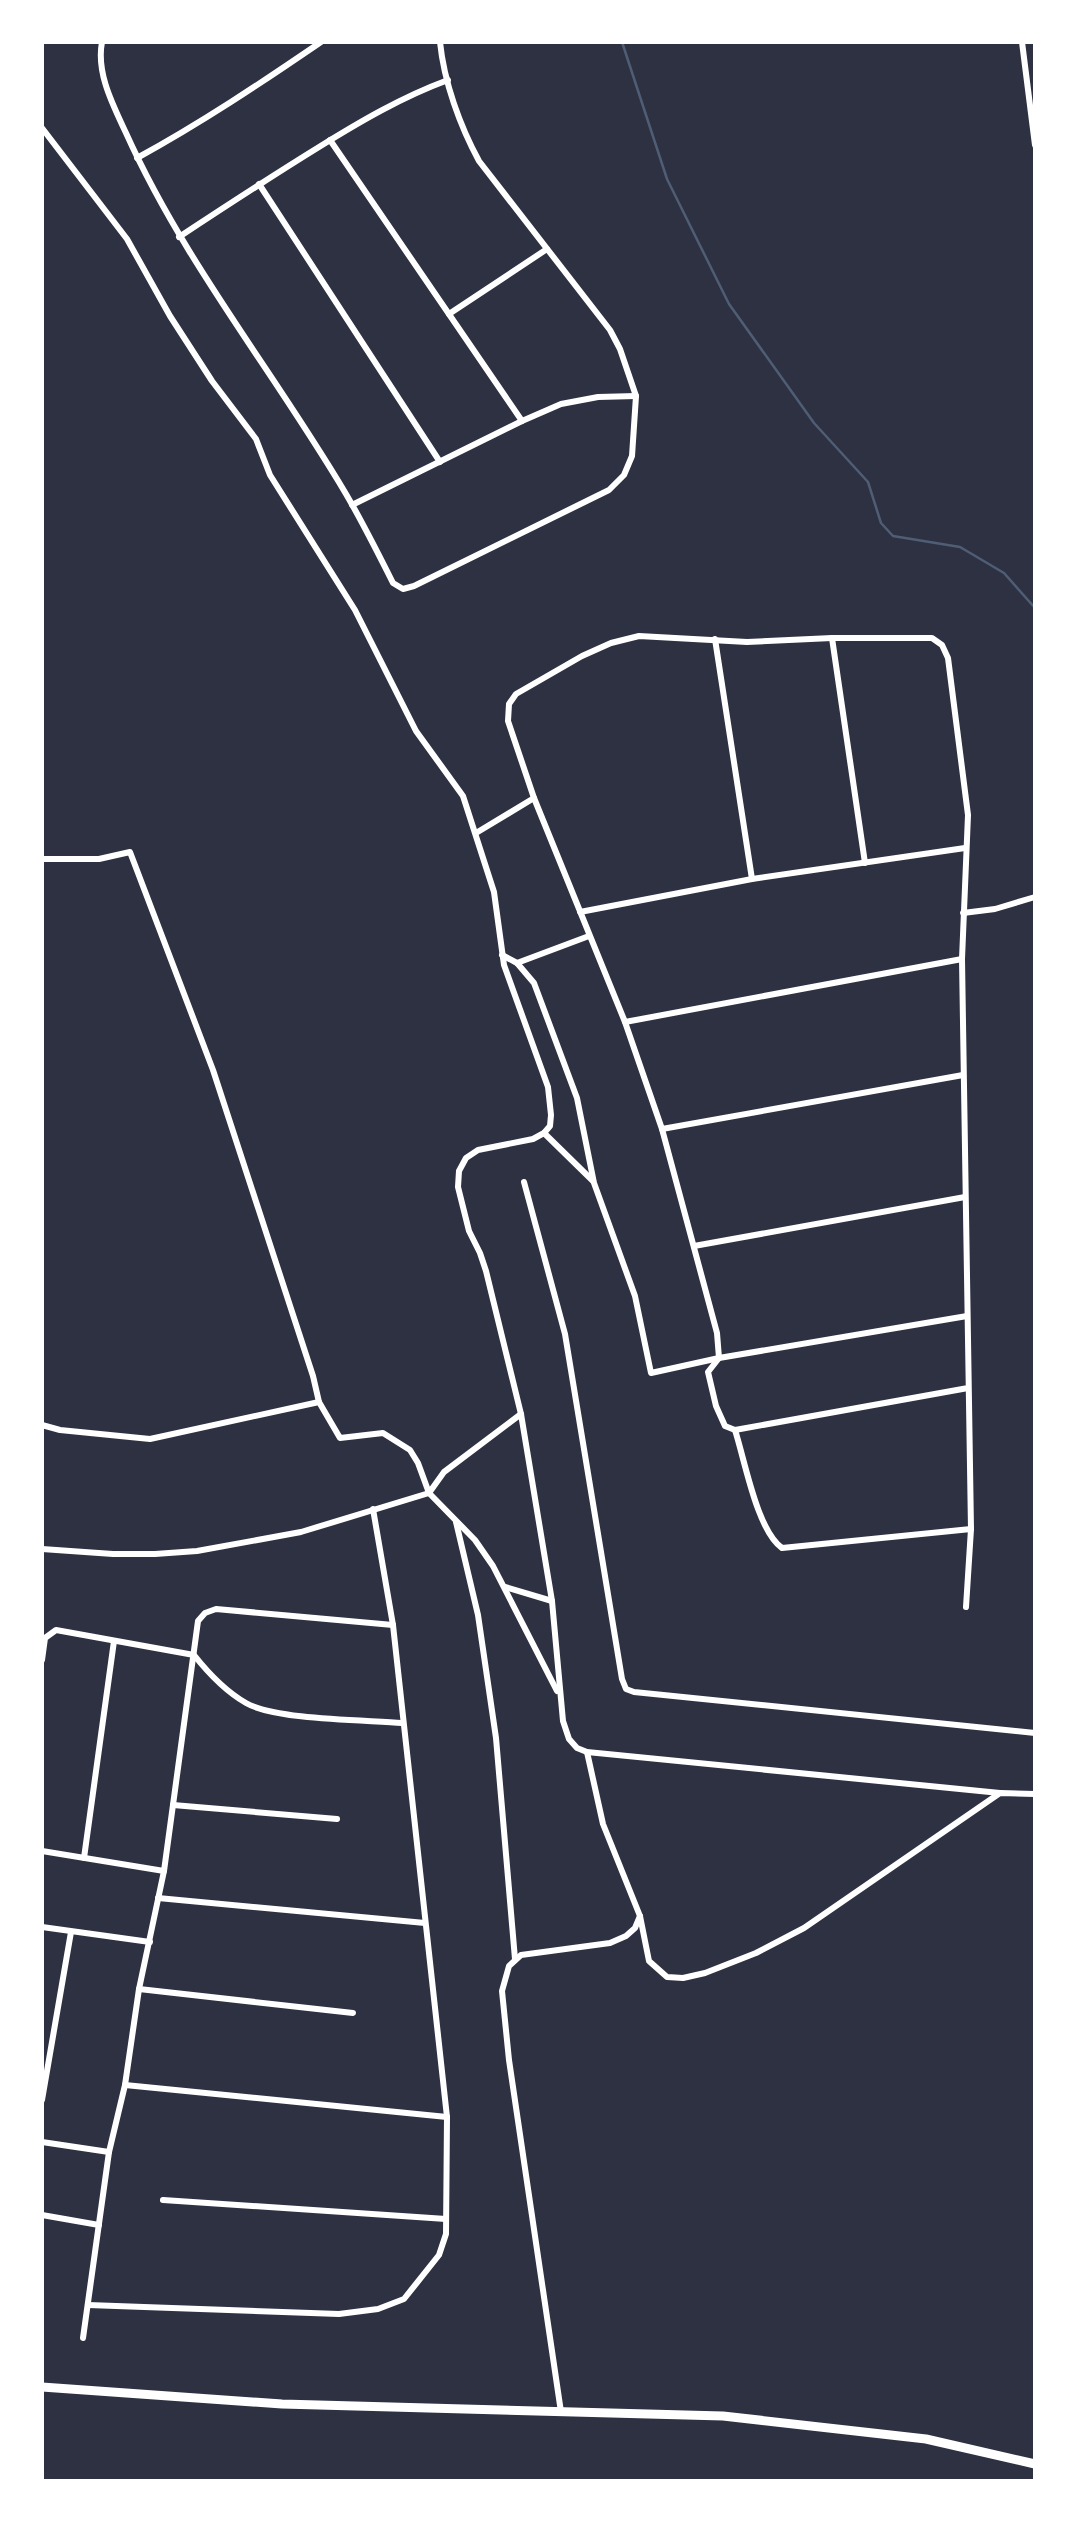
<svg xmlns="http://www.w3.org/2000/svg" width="1077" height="2523" viewBox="0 0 1077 2523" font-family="Arial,sans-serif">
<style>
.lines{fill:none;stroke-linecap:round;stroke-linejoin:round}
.stream{stroke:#4f5d75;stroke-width:2.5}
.minor{stroke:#fff;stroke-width:6}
.secondary{stroke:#fff;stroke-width:9}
</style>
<rect width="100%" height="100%" fill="#2d3142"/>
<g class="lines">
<!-- stream -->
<polyline class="stream" points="622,42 667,179 729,304 814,423 868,482 881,523 893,536 960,547 1004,573 1035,608"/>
<!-- minor -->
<g class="minor">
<path d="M102,42C96,73 113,105 126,133C184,262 274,372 346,494C363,523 378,553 393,583L403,589L414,586L609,490L624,475L632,456L636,396L620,349L610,330L479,161C460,126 444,82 440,42"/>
<polyline points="1022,42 1035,145"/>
<polyline points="42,128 127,239 170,316 212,381 256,439 270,475 355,610 416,731 463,796 494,892 504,965 548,1087 551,1115 550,1126 544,1133 533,1139 478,1150 466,1158 459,1171 458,1187 469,1231 480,1253 486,1271 521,1414 552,1601 563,1721 569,1739 577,1748 587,1752 1000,1793"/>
<polyline points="330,140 522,421"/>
<path d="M137,158C201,123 261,83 321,42"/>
<polyline points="259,184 440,462"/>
<path d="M179,237C226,206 272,176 319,147C361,121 402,97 448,80"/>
<polyline points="449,314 547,249"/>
<polyline points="352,505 522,421 561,404 598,397 636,396"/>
<polyline points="832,638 865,863"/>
<polyline points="715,639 752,879"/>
<polyline points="476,833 534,798"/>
<polyline points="42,859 99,859 130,852 213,1070 313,1376 319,1402"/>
<polyline points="580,912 752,879 965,848"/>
<polyline points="963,913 995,909 1035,897"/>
<polyline points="502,955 517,963 534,983 577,1098 594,1183 635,1296 651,1373 719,1358 967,1316"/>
<polyline points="517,963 589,936"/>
<polyline points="625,1022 962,959"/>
<polyline points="662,1129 963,1075"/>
<polyline points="544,1133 593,1181"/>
<polyline points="524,1182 565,1334 622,1679 626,1689 634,1692 1035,1733"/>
<polyline points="694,1246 965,1197"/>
<polyline points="42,1425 60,1430 150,1439 319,1402 340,1438 383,1433 410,1450 418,1463 429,1493 475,1540 493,1566 557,1691"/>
<path d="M735,1430C745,1461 757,1530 782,1548L971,1529"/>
<polyline points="456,1522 478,1615 496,1738 515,1959"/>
<polyline points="42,1549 113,1554 155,1554 197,1551 301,1532 429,1493 444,1472 521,1414"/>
<polyline points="505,1587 552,1601"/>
<polyline points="966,1607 971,1529 962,959 968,815 948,658 942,645 932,638 832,638 747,642 639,636 611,643 582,656 516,694 509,704 508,721 534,798 625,1022 662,1129 717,1333 719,1358 708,1372 716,1406 725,1426 735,1430 968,1388"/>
<path d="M42,1660L45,1638L56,1630L194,1655C209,1674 225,1691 246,1703C275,1720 365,1720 402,1723"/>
<polyline points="587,1752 603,1824 640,1916 649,1961 667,1977 683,1978 705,1973 756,1953 804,1928 1000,1793 1035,1794"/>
<polyline points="173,1805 337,1819"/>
<polyline points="42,1851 164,1871"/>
<polyline points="84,1858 114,1641"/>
<polyline points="158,1898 425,1923"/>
<polyline points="42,1927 150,1942"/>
<polyline points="139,1989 353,2013"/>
<polyline points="125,2085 447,2117"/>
<polyline points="42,2100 71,1932"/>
<polyline points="42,2142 109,2152"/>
<polyline points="163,2200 446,2219"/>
<polyline points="42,2215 99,2225"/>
<polyline points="88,2305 339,2314 378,2309 404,2299 439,2255 446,2234 447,2117 393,1625 373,1509"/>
<polyline points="83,2338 109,2152 125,2085 139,1989 164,1871 198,1621 205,1613 216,1609 393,1625"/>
<polyline points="561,2412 509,2060 502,1991 509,1966 521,1955 610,1943 626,1936 635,1928 640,1916"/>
</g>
<!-- secondary -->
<polyline class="secondary" points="42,2387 282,2404 723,2416 926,2439 1035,2464"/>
</g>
<!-- border -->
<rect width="1077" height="2523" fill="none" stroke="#ffffff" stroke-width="88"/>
</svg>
